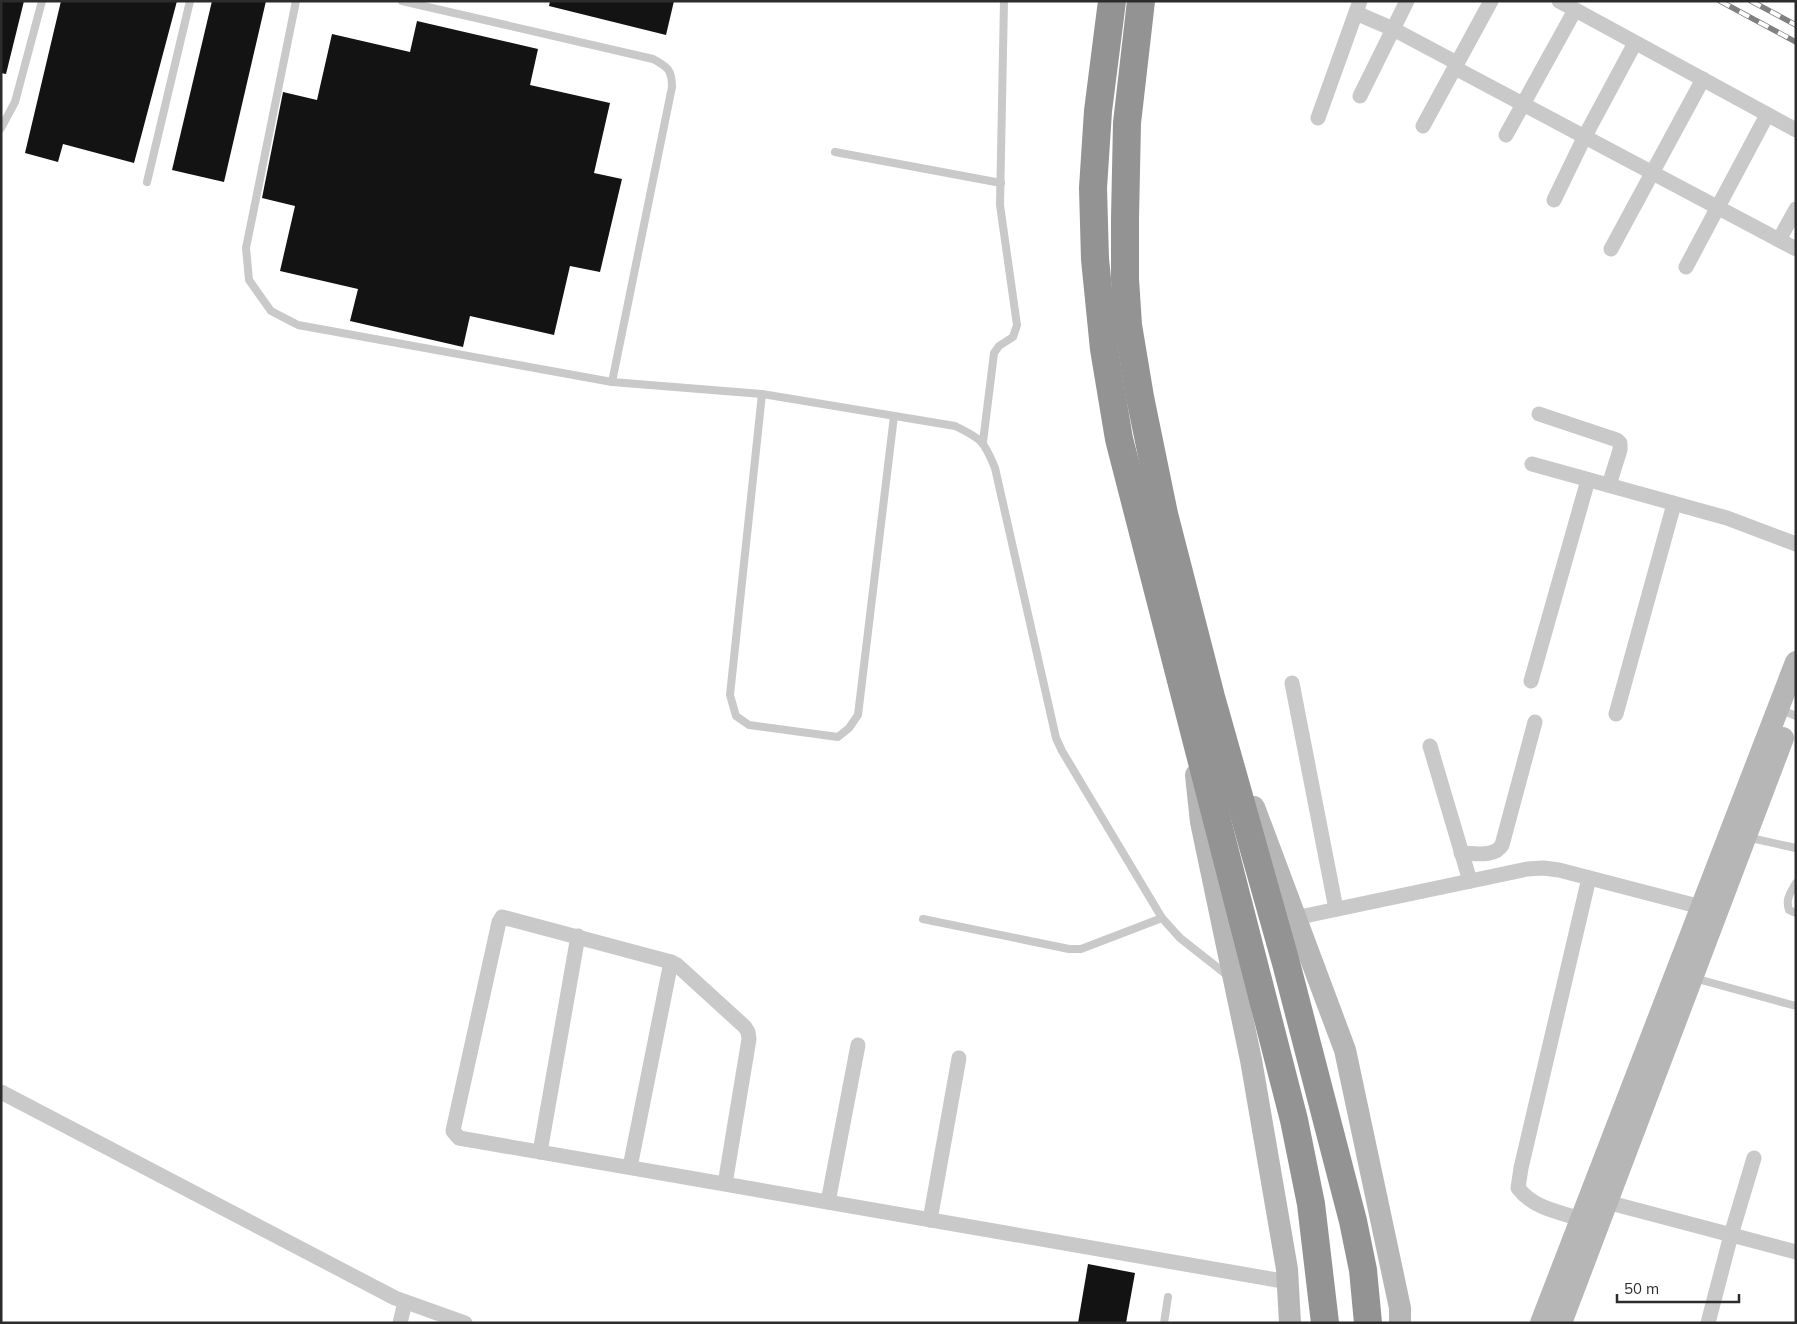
<svg xmlns="http://www.w3.org/2000/svg" width="1797" height="1324" viewBox="0 0 1797 1324" font-family="Mulish,sans-serif">
<style>
.building{fill:#131313}
.lines{fill:none;stroke-linecap:round;stroke-linejoin:round}
.lane{stroke:#c9c9c9;stroke-width:8}
.street{stroke:#c9c9c9;stroke-width:15}
.secondary{stroke:#b6b6b6;stroke-width:22}
.highway{stroke:#939393;stroke-width:28}
.rail-casing{stroke:#818181;stroke-width:5.5}
.rail{stroke:#fff;stroke-width:4;stroke-dasharray:11;stroke-linecap:butt}
</style>
<rect width="100%" height="100%" fill="#fff"/>
<!-- building -->
<g class="building">
<polygon points="1,1 24,1 6,74 1,73"/>
<polygon points="61,1 177,1 134,163 63,144 58,162 25,153"/>
<polygon points="212,1 266,1 224,182 172,170"/>
<polygon points="550,1 674,1 666,35 549,6"/>
<polygon points="417,21 538,49 530,85 610,103 594,173 622,179 600,272 570,266 554,335 470,316 463,347 350,321 358,289 280,271 295,206 262,198 283,92 317,100 332,34 410,52"/>
<polygon points="1088,1264 1135,1273 1126,1323 1078,1323"/>
</g>
<g class="lines">
<!-- lane -->
<g class="lane">
<polyline points="296,1 246,248 249,280 271,311 298,325 612,382"/>
<path d="M402,1L653,59C668,67 672,70 672,87L612,382L762,394L955,426C982,439 984,441 995,468L1056,738L1062,751L1162,918L1180,938L1227,975"/>
<polyline points="1,128 15,102 42,1"/>
<polyline points="835,152 1001,183"/>
<polyline points="147,182 190,1"/>
<polyline points="762,394 730,695 736,716 749,725 838,737 849,728 858,715 894,416"/>
<polyline points="983,442 994,353 999,346 1013,337 1017,325 1000,205 1004,1"/>
<polyline points="1779,709 1796,716"/>
<polyline points="1746,837 1796,848"/>
<path d="M1796,883C1791,892 1785,899 1789,910L1796,913"/>
<polyline points="923,919 1069,949 1081,949 1162,918"/>
<polyline points="1694,978 1796,1006"/>
<polyline points="1164,1323 1168,1297"/>
</g>
<!-- street -->
<g class="street">
<polyline points="1559,1 1796,130"/>
<polyline points="1356,13 1393,29 1457,63"/>
<polyline points="1455,68 1796,249"/>
<polyline points="1360,96 1407,1"/>
<polyline points="1318,118 1360,1"/>
<polyline points="1423,126 1491,1"/>
<polyline points="1506,135 1575,10"/>
<polyline points="1554,200 1585,136 1635,43"/>
<polyline points="1779,240 1796,209"/>
<polyline points="1611,249 1703,79"/>
<polyline points="1686,267 1767,115"/>
<polyline points="1539,414 1617,440 1620,443 1620,450 1609,485"/>
<polyline points="1532,464 1727,518 1796,544"/>
<polyline points="1531,681 1588,480"/>
<polyline points="1292,683 1336,909"/>
<polyline points="1616,714 1674,504"/>
<polyline points="1430,746 1470,881"/>
<path d="M1461,853C1474,853 1494,858 1502,845L1535,722"/>
<polyline points="1295,918 1527,869 1543,868 1559,870 1709,909"/>
<polyline points="1,1092 395,1298 465,1323"/>
<polyline points="540,1152 578,936"/>
<polyline points="630,1167 671,962"/>
<polyline points="725,1184 749,1039 748,1032 745,1027 677,965 671,962 502,917 499,922 454,1126 453,1131 459,1138 1288,1282"/>
<polyline points="1599,1200 1796,1252"/>
<polyline points="828,1202 858,1045"/>
<path d="M1581,1219C1559,1212 1533,1208 1518,1188L1521,1168L1589,878"/>
<polyline points="930,1220 959,1058"/>
<polyline points="400,1323 405,1302"/>
<polyline points="1708,1323 1731,1235 1754,1158"/>
</g>
<!-- secondary -->
<g class="secondary">
<polyline points="1196,775 1201,822 1251,1060 1287,1269 1290,1323"/>
<polyline points="1254,807 1345,1050 1400,1308 1400,1323"/>
<polyline points="1541,1323 1796,662"/>
<polyline points="1561,1323 1783,738"/>
</g>
<!-- highway -->
<g class="highway">
<polyline points="1112,1 1098,111 1093,188 1095,259 1104,349 1119,439 1294,1120 1311,1204 1325,1323"/>
<polyline points="1141,1 1127,123 1125,218 1125,279 1128,325 1140,397 1164,514 1211,697 1286,963 1353,1221 1363,1270 1368,1323"/>
</g>
<defs>
<g id="rail">
<polyline points="1720,1 1796,42"/>
<polyline points="1751,1 1796,25"/>
</g>
</defs>
<!-- rail casing -->
<use href="#rail" class="rail-casing"/>
<!-- rail -->
<use href="#rail" class="rail"/>
</g>
<!-- border -->
<rect width="1797" height="1324" fill="none" stroke="#2c2c2c" stroke-width="5"/>
<!-- scale -->
<path d="M1617 1294v8h122v-8" fill="none" stroke="#2c2c2c" stroke-width="2.5"/>
<text x="1624" y="1294" font-size="15" fill="#2c2c2c" stroke="#ffffff" stroke-width="4" paint-order="stroke">50 m</text>
</svg>
